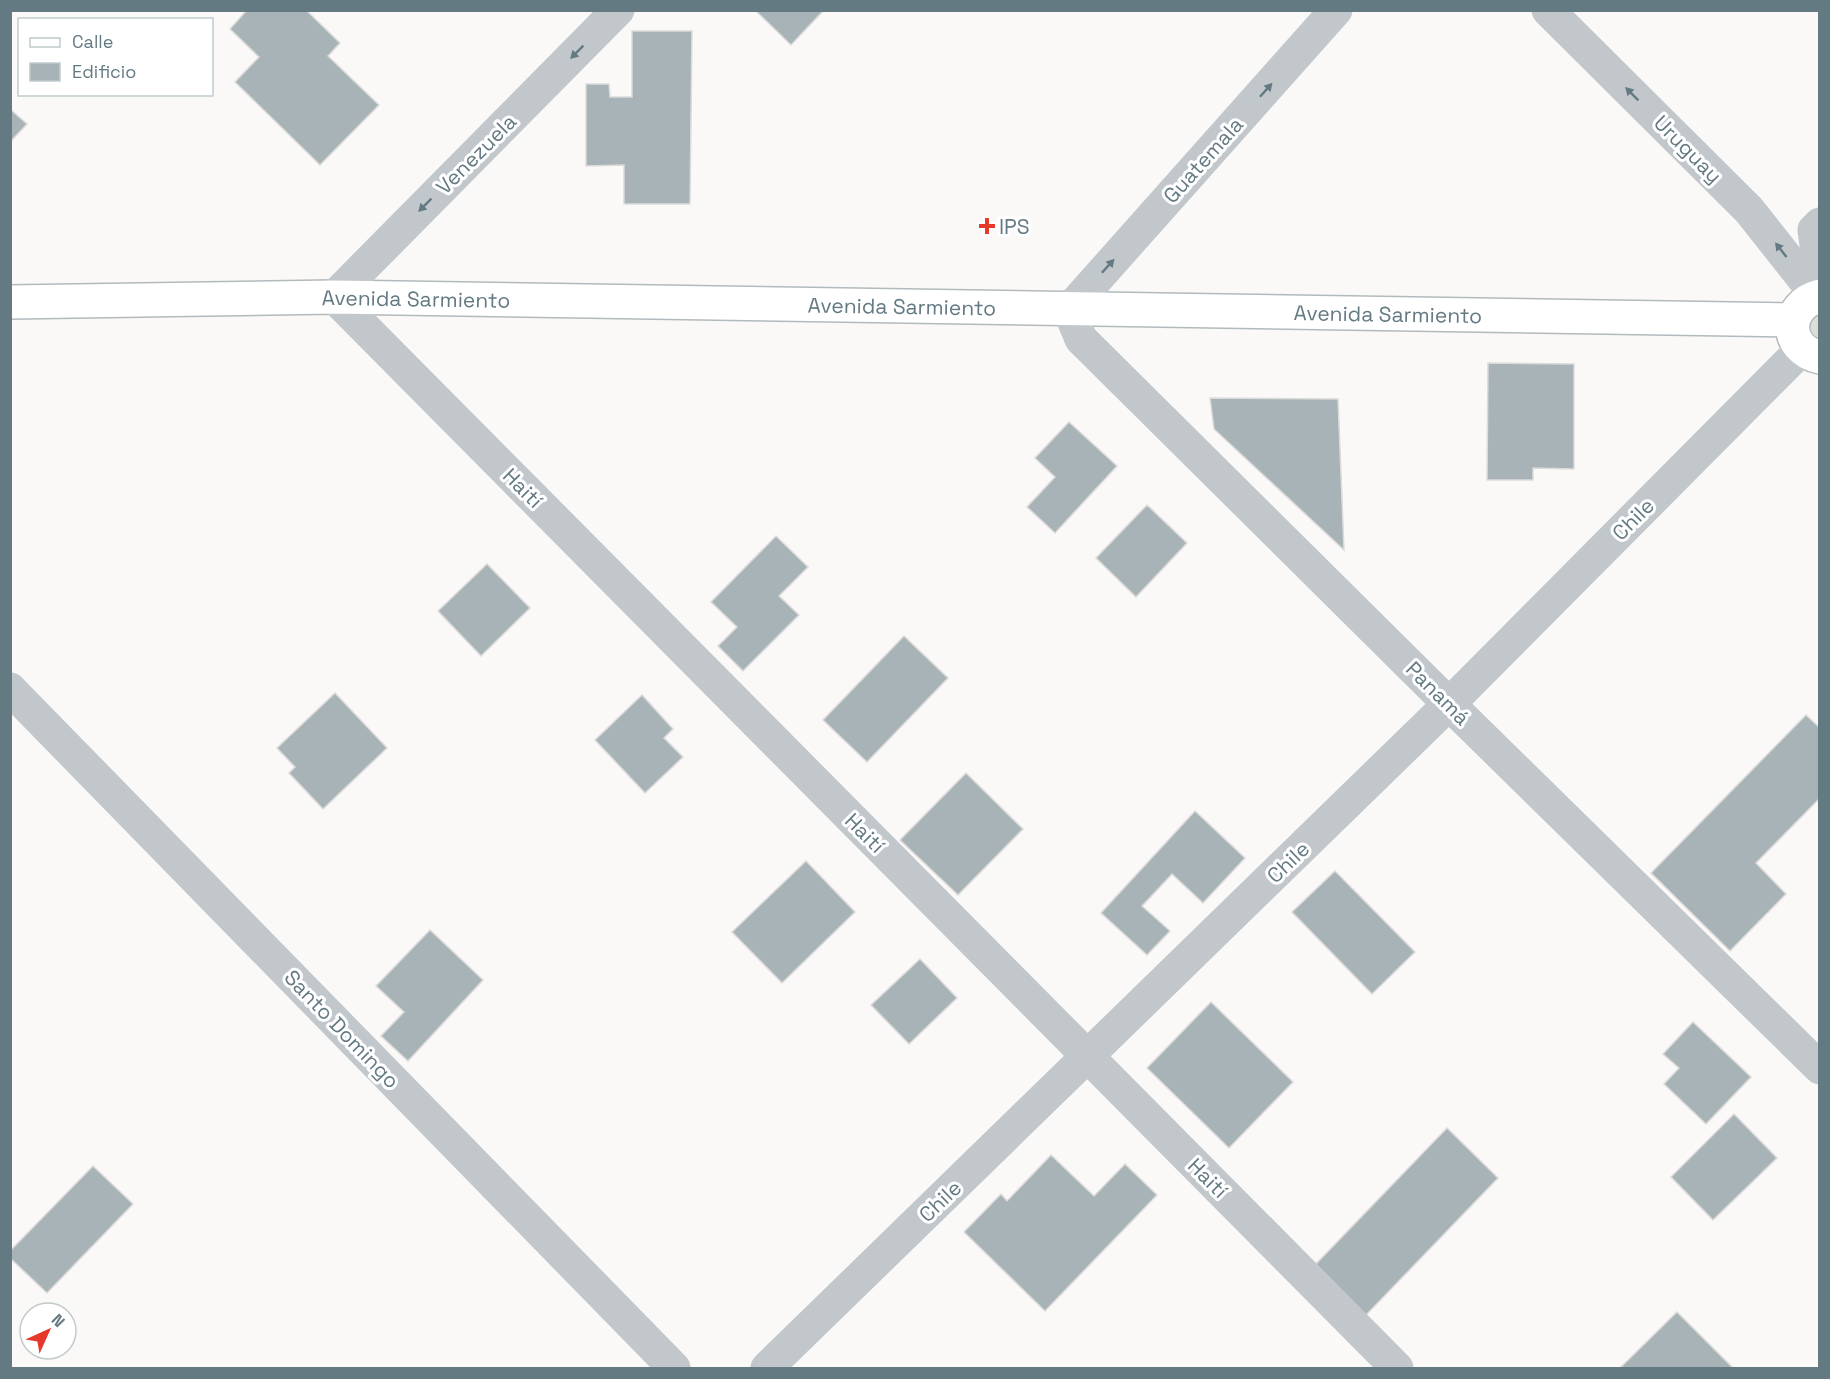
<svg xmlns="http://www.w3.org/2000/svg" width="1830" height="1379" viewBox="0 0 1830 1379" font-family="'Space Grotesk',sans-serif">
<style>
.green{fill:#dbdfd6}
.building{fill:#a7b3b7;stroke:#dcdbda;stroke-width:1.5}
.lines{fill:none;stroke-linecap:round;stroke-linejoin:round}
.major-casing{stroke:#b2babd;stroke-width:36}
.minor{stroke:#c1c7ca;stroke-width:33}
.major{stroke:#fff;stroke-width:33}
.oneway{fill:#647a83}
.poi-dot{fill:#e6382b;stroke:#fff;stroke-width:2}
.labels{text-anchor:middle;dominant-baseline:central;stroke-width:6;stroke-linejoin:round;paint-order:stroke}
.street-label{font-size:21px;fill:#647a83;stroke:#fff}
.poi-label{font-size:21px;fill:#647a83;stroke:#fff;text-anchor:start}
</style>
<rect width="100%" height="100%" fill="#faf9f7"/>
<!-- green -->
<polygon class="green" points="1819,301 1819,353 1799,319"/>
<!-- building -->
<g class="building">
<polygon points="247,10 306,10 340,43 328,56 379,105 320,165 235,82 259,57 230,29"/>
<polygon points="755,10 824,10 791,45"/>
<polygon points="632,31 692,31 690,204 624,204 624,165 586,166 586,84 609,84 610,97 632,97"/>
<polygon points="10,109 27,124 10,142"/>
<polygon points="1488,363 1574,364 1574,469 1533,468 1533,480 1487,480"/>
<polygon points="1210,398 1338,399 1344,550 1214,429"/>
<polygon points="1069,422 1117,466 1055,533 1027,507 1055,477 1035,458"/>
<polygon points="1147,505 1187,543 1136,597 1096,558"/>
<polygon points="776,536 808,567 779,596 799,615 743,671 718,646 737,627 711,602"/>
<polygon points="487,564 530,608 481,656 438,611"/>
<polygon points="904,636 948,678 867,762 823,720"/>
<polygon points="335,693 387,748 323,809 289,773 295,767 277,748"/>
<polygon points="642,695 673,729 664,738 683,757 645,793 595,740"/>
<polygon points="1806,715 1820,728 1820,798 1756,863 1786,894 1730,951 1651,873"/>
<polygon points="966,773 1023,829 958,895 900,840"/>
<polygon points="1195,811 1245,858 1203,903 1172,874 1142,906 1170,931 1147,955 1101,913"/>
<polygon points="806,861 855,912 782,983 732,932"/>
<polygon points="1335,871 1415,952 1372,994 1292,912"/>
<polygon points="430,930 483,980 408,1061 381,1036 404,1012 376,986"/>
<polygon points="920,959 957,998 909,1044 871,1005"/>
<polygon points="1211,1002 1293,1082 1229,1148 1147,1068"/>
<polygon points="1693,1022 1751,1077 1706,1124 1664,1084 1679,1068 1663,1054"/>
<polygon points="1734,1114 1777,1158 1713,1220 1671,1177"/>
<polygon points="1447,1128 1498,1178 1366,1315 1315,1265"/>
<polygon points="1051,1155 1094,1196 1125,1164 1157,1195 1045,1311 964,1232 1001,1194 1007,1201"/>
<polygon points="93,1166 133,1204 47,1293 10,1258 10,1251"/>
<polygon points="1677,1312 1733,1368 1620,1368"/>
</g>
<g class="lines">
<defs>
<g id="major">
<path d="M1820,296C1784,305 1783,349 1820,357"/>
<path id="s1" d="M10,302L334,297L1793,320"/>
</g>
</defs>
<!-- major casing -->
<use href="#major" class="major-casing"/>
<!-- minor -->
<g class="minor">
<polyline points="618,10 334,297 1397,1368"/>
<polyline points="1336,10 1069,310 1081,339 1449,704 1820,1068"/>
<polyline points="1548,10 1749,210 1817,296"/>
<polyline points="1820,224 1814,230 1820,274"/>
<polyline points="10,689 674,1368"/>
<polyline points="767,1368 1449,704 1802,349"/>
</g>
<!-- major -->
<use href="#major" class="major"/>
</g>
<!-- one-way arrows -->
<defs><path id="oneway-solid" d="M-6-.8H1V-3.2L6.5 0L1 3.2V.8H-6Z" transform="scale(1.5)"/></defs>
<g class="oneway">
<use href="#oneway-solid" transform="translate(577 52) rotate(135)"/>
<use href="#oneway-solid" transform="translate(1266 90) rotate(-48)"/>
<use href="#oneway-solid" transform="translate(1632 94) rotate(-135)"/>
<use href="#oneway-solid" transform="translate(425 205) rotate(135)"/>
<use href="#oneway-solid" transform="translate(1781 250) rotate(-128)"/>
<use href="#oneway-solid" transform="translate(1108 266) rotate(-48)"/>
</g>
<!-- markers -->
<path class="poi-dot" d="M984 217h6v6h6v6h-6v6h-6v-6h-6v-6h6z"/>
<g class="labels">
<!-- street labels -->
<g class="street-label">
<text transform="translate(1688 149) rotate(45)">Uruguay</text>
<text transform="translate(476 154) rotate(-45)">Venezuela</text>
<text transform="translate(1203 160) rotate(-48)">Guatemala</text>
<text stroke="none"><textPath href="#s1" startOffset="406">Avenida Sarmiento</textPath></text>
<text stroke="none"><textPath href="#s1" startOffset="892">Avenida Sarmiento</textPath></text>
<text stroke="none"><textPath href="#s1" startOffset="1378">Avenida Sarmiento</textPath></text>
<text transform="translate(523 488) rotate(45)">Haití</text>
<text transform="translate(1633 519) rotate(-45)">Chile</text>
<text transform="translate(1438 693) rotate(45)">Panamá</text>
<text transform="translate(865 833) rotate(45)">Haití</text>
<text transform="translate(1288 862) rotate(-44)">Chile</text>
<text transform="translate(342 1029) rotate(46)">Santo Domingo</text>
<text transform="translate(1208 1178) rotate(45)">Haití</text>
<text transform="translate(940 1201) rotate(-44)">Chile</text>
</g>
<!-- poi labels -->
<g class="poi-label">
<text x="999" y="226">IPS</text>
</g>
</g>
<!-- border -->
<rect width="1830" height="1379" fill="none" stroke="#647a83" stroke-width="24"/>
<!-- legend -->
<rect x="18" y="18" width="195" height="78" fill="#ffffff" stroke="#c1cacd" stroke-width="1.5"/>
<rect x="30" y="38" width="30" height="9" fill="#ffffff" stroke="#c1cacd" stroke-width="1.5"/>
<text x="72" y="48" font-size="18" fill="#647a83">Calle</text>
<rect x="30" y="63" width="30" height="18" fill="#a7b3b7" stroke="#c1cacd" stroke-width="1.5"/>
<text x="72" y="78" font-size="18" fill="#647a83">Edificio</text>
<!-- north arrow -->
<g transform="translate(48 1331) rotate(45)"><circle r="28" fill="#ffffff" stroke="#c1cacd" stroke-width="1.5"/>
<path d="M0-4.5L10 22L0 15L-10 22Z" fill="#e6382b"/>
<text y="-9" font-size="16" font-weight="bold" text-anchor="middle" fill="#647a83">N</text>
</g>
</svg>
